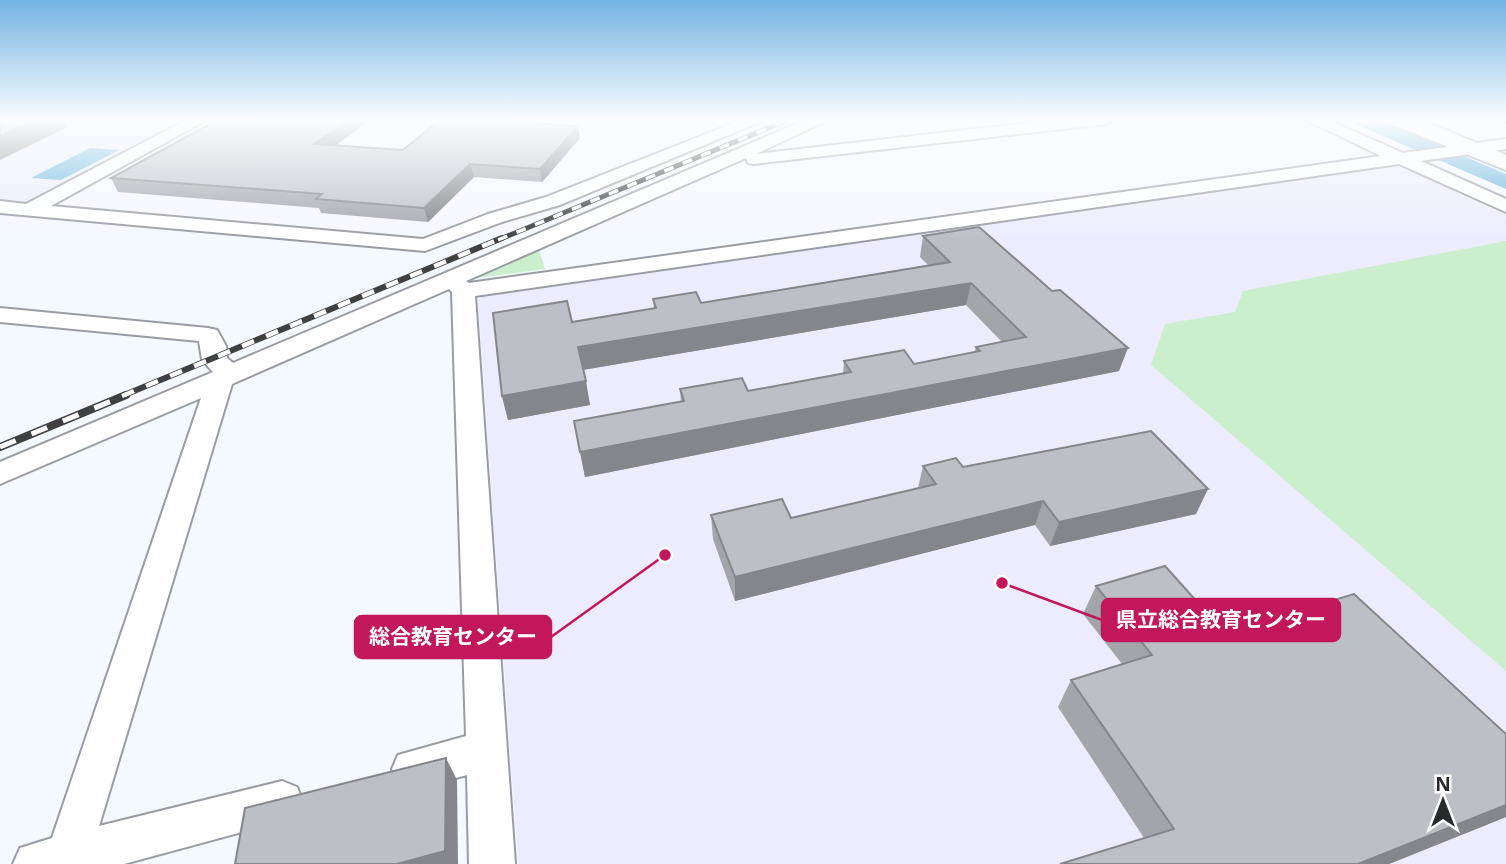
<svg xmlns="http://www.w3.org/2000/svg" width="1506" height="864" viewBox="0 0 1506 864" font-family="'Open Sans','Noto Sans JP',sans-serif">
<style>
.education{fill:#edecfe}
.green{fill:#cbeecc}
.water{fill:#67b5da}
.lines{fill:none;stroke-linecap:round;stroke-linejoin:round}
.stream{fill:#67b5da;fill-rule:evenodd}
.canal{fill:#67b5da;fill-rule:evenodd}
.street-casing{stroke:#999da3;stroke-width:4}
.secondary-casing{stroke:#999da3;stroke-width:4}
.street{fill:#fff;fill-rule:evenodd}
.secondary{fill:#fff;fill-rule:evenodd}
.rail-far2-casing{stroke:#3e4042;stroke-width:5}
.rail-far1-casing{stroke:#3e4042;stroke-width:6}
.rail-casing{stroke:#3e4042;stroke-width:8}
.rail-far2{stroke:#fff;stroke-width:3.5;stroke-dasharray:10;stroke-linecap:butt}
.rail-far1{stroke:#fff;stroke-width:4.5;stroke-dasharray:13;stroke-linecap:butt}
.rail{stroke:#fff;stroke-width:5;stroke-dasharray:17;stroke-linecap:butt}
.wall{fill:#a2a5aa}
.shaded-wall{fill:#84868b}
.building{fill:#bcc0c6;stroke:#84868b;stroke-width:2}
.leader{fill:none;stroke:#c2185b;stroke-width:2.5}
.callout-dot{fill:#c2185b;stroke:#fff;stroke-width:2.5}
.callout{fill:#c2185b;stroke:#c2185b;stroke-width:2.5}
.callout-label{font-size:21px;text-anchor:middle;font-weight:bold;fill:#fff}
</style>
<rect width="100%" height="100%" fill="#f4f8ff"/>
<!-- education -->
<g class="education">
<polygon points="0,119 189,119 28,203 0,201"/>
<polygon points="1389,166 1406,168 1506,215 1506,864 518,864 478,301 483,296"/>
</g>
<!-- green -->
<g class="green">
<polygon points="1506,241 1506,671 1151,365 1165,324 1235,312 1243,291"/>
<polygon points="537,243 545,269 477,278 475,270"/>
</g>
<!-- water -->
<polygon class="water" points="90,148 119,150 61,180 31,178"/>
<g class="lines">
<!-- stream -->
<polygon class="stream" points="1487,119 1506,120 1506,124"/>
<!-- canal -->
<polygon class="canal" points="1350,119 1377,119 1506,174 1506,189 1353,123"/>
<defs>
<g id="street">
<polygon points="188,119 208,119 51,206 423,239 488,214 546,197 744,119 767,119 560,205 502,222 425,251 0,213 0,201 26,204"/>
<polygon points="808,119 830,119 756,154 1062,119 1114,119 1106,124 754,164 748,163 746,158 466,281 469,283 1381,156 1304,119 1326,119 1403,153 1506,139 1506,149 1421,161 1506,199 1506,212 1399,164 475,296 515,864 469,864 467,775 413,789 398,783 392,769 398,755 466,736 452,292 449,289 232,384 99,826 282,781 297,787 303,802 297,817 124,864 13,864 20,848 52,838 201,398 0,484 0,462 213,372 202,360 199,341 0,322 0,308 208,328 217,330 226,346 227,358 233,363"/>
</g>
<polygon id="secondary" points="1388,119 1419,119 1506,155 1506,170 1391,124"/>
</defs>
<!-- street casing -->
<use href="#street" class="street-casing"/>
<!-- secondary casing -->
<use href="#secondary" class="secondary-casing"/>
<!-- street -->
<use href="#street" class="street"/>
<!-- secondary -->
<use href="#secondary" class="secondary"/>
<defs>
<polyline id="rail-far2" points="498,240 790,119"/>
<polyline id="rail-far1" points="122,396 502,238"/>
<polyline id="rail" points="0,447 126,395"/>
</defs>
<!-- rail-far2 casing -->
<use href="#rail-far2" class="rail-far2-casing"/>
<!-- rail-far1 casing -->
<use href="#rail-far1" class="rail-far1-casing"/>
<!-- rail casing -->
<use href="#rail" class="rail-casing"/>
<!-- rail-far2 -->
<use href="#rail-far2" class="rail-far2"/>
<!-- rail-far1 -->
<use href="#rail-far1" class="rail-far1"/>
<!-- rail -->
<use href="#rail" class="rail"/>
</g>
<!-- wall -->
<g class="wall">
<polygon points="219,119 364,119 365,124 335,146 403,150 580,138 542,182 474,177 428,222 321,213 319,208 118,192 111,178"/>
<polygon points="923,236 1119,371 585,477 574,421 681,402 680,389 748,391 843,374 844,361 914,364 974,353 976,347 1002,342 966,305 583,370 590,405 508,420 502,396 572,322 654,309 653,299 701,303 928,265 920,257"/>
<polygon points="923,466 963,467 1196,514 1050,546 1035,525 735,601 713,539 711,515 791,518 918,488"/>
<polygon points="1096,586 1506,734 1506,817 1389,864 1144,838 1058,707 1071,680 1122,664 1083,614"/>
</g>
<!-- shaded-wall -->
<g class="shaded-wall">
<polygon points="36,119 61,119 66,128 0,160 0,136"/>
<polygon points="351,119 364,119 365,124 319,157 314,144"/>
<polygon points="578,126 580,138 542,182 540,169"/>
<polygon points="470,164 474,177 428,222 424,208"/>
<polygon points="971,283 966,305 582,370 578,347"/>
<polygon points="1128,348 1119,371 585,477 580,452"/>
<polygon points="586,381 590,405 508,420 502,396"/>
<polygon points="1208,489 1196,514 1050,546 1059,522"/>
<polygon points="1043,501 1035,525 735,601 735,577"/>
<polygon points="446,758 457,780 458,864 397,864"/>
<polygon points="1506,805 1506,817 1389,864 1358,864"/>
</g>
<!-- building -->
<g class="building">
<polygon points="0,119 36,119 0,136"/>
<polygon points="219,119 351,119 314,144 403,150 441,119 482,119 578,126 540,169 470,164 424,208 316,199 322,194 111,178"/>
<polygon points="979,227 1052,291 1060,290 1128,348 580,452 574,421 684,401 680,389 742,378 748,391 851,372 844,361 904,350 914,364 980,351 976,347 1026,337 971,283 578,347 586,381 502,396 493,313 567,301 572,322 656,308 653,299 696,292 701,303 950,262 923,236"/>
<polygon points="1151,431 1208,489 1059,522 1043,501 735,577 711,515 782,499 791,518 936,484 923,466 956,458 963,467"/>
<polygon points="1165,566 1225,633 1354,594 1506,734 1506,805 1358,864 1060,864 1174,829 1071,680 1152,655 1096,586"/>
<polygon points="446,758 445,851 397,864 235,864 245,808"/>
</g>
<!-- sky -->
<linearGradient id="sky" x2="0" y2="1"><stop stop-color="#74b4e2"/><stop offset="0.5" stop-color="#fafcff"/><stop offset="1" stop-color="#fafcff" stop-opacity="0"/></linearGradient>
<rect width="1506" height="240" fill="url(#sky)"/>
<!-- callouts -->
<path class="leader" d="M1002 583L1102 620M665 555L551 637"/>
<g class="callout-dot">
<circle cx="1002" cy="583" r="7"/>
<circle cx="665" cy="555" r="7"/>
</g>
<g class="callout">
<rect x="1102" y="599" width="238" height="42" rx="7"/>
<rect x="355" y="616" width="196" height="42" rx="7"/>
</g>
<g class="callout-label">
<text x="1221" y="627">県立総合教育センター</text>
<text x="453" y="644">総合教育センター</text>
</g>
<!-- north arrow -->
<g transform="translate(1443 801)" stroke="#ffffff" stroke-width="5" paint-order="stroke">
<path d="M0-5L12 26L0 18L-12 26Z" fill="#282a2c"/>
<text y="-10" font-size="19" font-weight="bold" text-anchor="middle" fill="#282a2c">N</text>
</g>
</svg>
